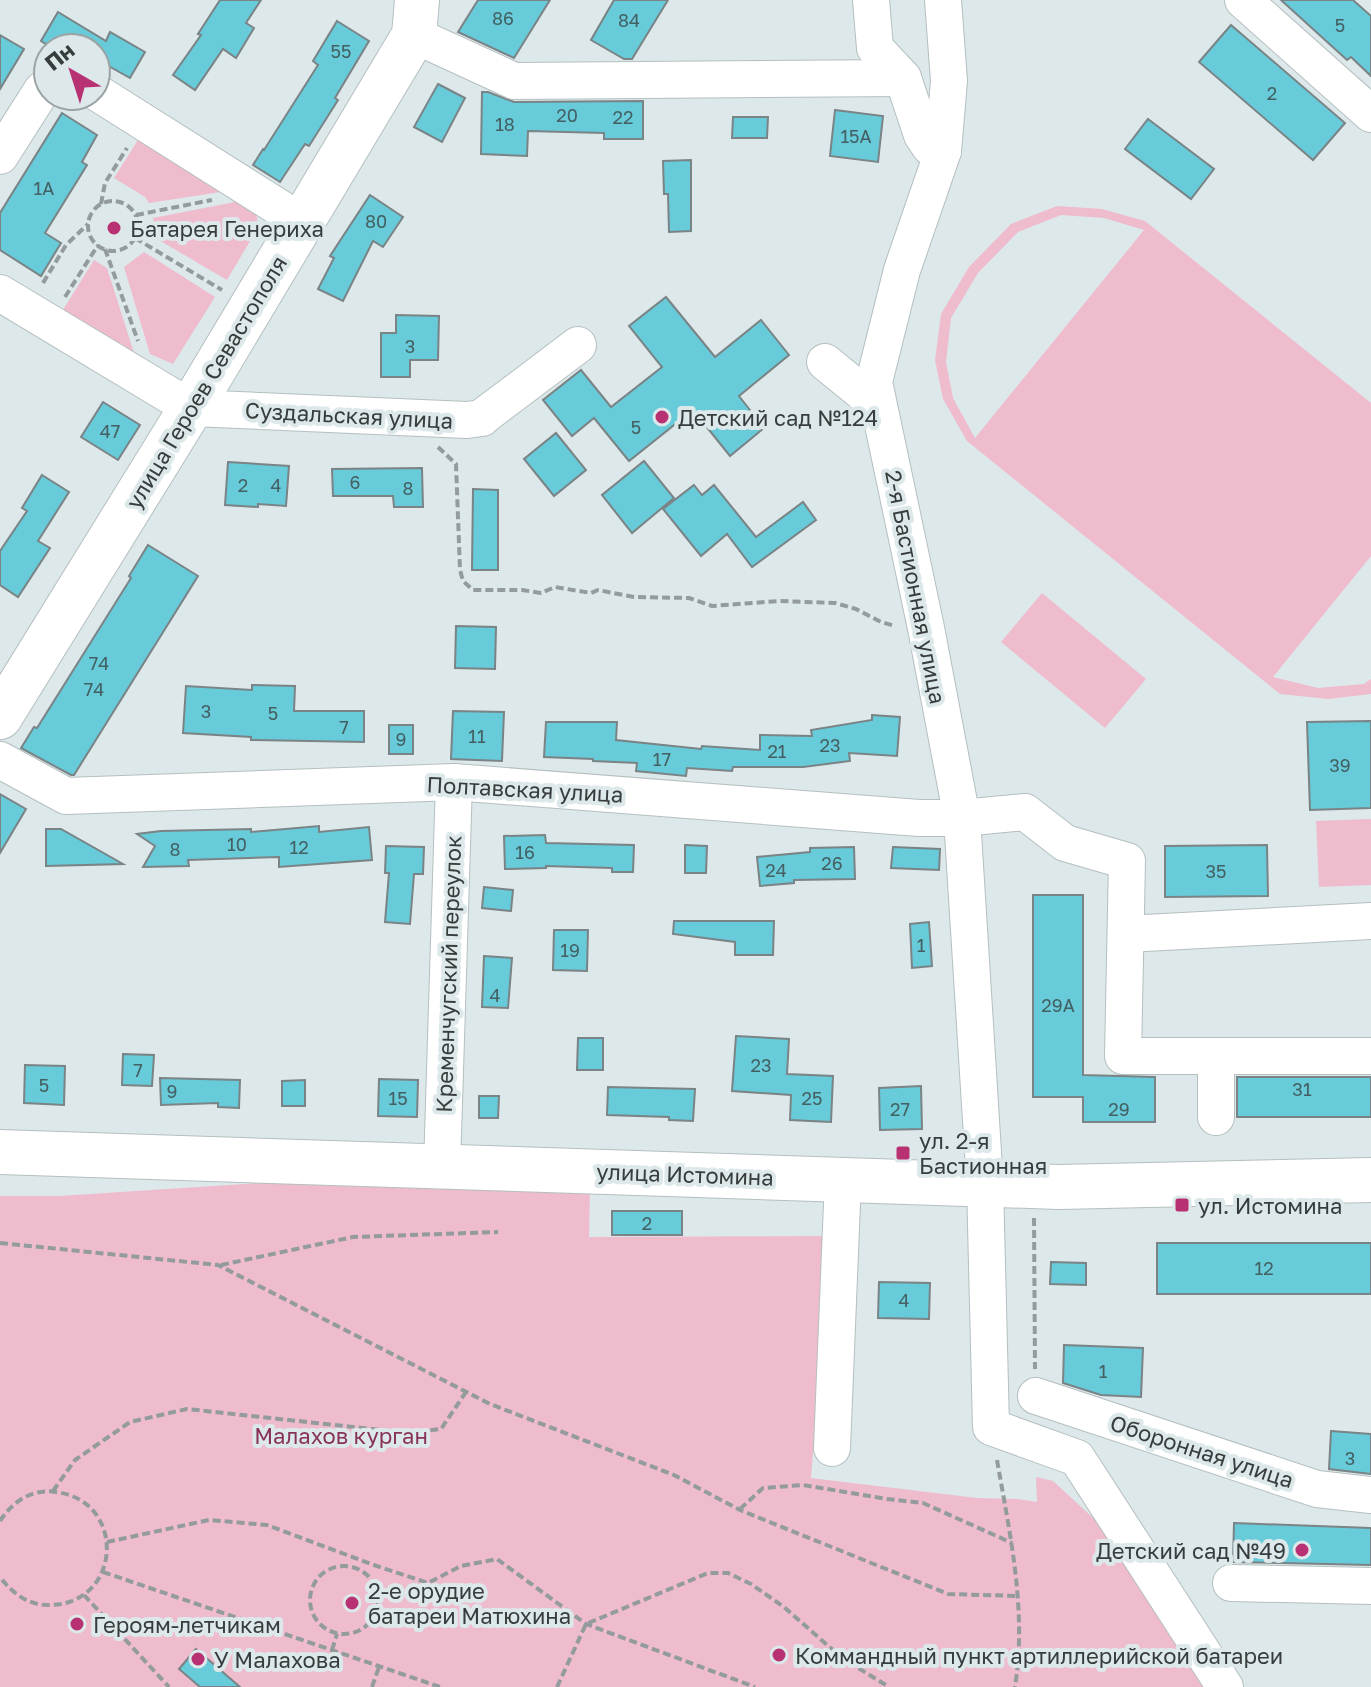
<svg xmlns="http://www.w3.org/2000/svg" width="1371" height="1687" viewBox="0 0 1371 1687" font-family="'Golos Text',sans-serif">
<style>
.green{fill:#efbcce;fill-rule:evenodd}
.building{fill:#68cbd9;stroke:#7a8385;stroke-width:2}
.lines{fill:none;stroke-linecap:round;stroke-linejoin:round}
.minor-casing{stroke:#b5bfc0;stroke-width:38}
.major-casing{stroke:#b5bfc0;stroke-width:46}
.path{stroke:#939b9d;stroke-width:4;stroke-dasharray:8 4;stroke-linecap:butt}
.minor{stroke:#fff;stroke-width:36}
.major{stroke:#fff;stroke-width:44}
.poi-dot{fill:#b83172;stroke:#dde8ea;stroke-width:3}
.labels{text-anchor:middle;dominant-baseline:central;stroke-width:8;stroke-linejoin:round;paint-order:stroke}
.number-label{font-size:18px;fill:#436063}
.poi-label{font-size:22px;fill:#373c3c;stroke:#dde8ea;text-anchor:start}
.street-label{font-size:22px;fill:#373c3c;stroke:#dde8ea}
.park-label{font-size:22px;fill:#883258;stroke:#dde8ea}
</style>
<rect width="100%" height="100%" fill="#dde8ea"/>
<!-- green -->
<g class="green">
<polygon points="143,132 234,190 149,203 145,197 114,178"/>
<polygon points="240,201 256,214 259,226 227,280 152,236 155,230 153,218"/>
<path d="M1057,206L1102,209L1145,221L1371,403V556L1273,677L1318,688L1364,684L1371,679V694L1328,699L1280,694L967,441L943,399L935,360L941,314L969,267L1011,224ZM1061,215L1104,218L1144,230L975,438L953,398L946,362L951,318L978,273L1018,232Z"/>
<polygon points="144,252 215,297 173,364 150,354 124,267"/>
<polygon points="94,260 107,268 134,353 58,318"/>
<polygon points="1042,593 1146,679 1105,728 1001,642"/>
<polygon points="1371,819 1371,885 1319,887 1316,821"/>
<polygon points="291,1181 590,1190 589,1237 829,1236 811,1478 977,1498 1018,1499 1037,1502 1036,1477 1053,1481 1127,1549 1209,1687 0,1687 0,1196 59,1196"/>
</g>
<!-- building -->
<g class="building">
<polygon points="220,0 261,0 246,23 254,28 236,58 223,49 195,90 173,75 201,35 198,34"/>
<polygon points="478,0 550,0 514,58 458,32"/>
<polygon points="614,0 668,0 632,59 624,59 591,40"/>
<polygon points="1281,0 1353,0 1371,16 1371,76 1351,57 1347,60"/>
<polygon points="58,12 106,41 110,32 145,52 130,78 96,59 96,48 52,48 41,41"/>
<polygon points="337,21 369,41 335,98 338,100 309,146 305,144 280,182 253,165 263,149 264,150 318,65 313,61"/>
<polygon points="1231,25 1345,123 1313,160 1199,62"/>
<polygon points="0,35 24,49 0,89"/>
<polygon points="438,84 465,98 442,142 414,127"/>
<polygon points="482,92 488,92 514,102 643,101 643,139 604,139 604,133 528,131 527,156 481,154"/>
<polygon points="835,110 883,116 878,162 830,156"/>
<polygon points="62,113 97,135 82,162 87,165 45,233 61,243 41,276 0,250 0,213"/>
<polygon points="733,117 768,117 767,138 732,138"/>
<polygon points="1148,119 1214,169 1191,199 1125,149"/>
<polygon points="691,160 691,231 669,232 668,194 664,194 663,161"/>
<polygon points="370,195 403,217 383,247 373,241 343,301 318,289 334,258 330,256"/>
<polygon points="666,297 715,357 761,320 789,355 739,396 764,428 730,456 693,410 629,461 594,418 572,436 543,400 581,370 611,407 662,367 629,326"/>
<polygon points="396,315 439,316 438,360 410,360 410,377 381,377 381,333 396,333"/>
<polygon points="103,402 140,425 118,460 81,437"/>
<polygon points="556,433 586,470 554,496 524,459"/>
<polygon points="644,461 674,498 632,533 602,495"/>
<polygon points="228,462 289,466 286,506 258,504 258,507 225,505"/>
<polygon points="422,468 423,507 394,507 393,496 333,496 332,469"/>
<polygon points="42,475 69,492 38,541 50,548 18,597 0,585 0,551 27,511 22,508"/>
<polygon points="694,485 702,495 714,485 756,537 803,502 816,520 752,567 727,534 701,556 663,509"/>
<polygon points="473,489 498,490 498,570 472,570"/>
<polygon points="148,545 198,576 74,775 71,775 21,748 34,727 37,728 131,578 129,576"/>
<polygon points="456,626 496,627 495,669 455,668"/>
<polygon points="252,685 295,686 294,711 364,711 364,742 251,740 251,737 183,733 186,686 252,690"/>
<polygon points="453,711 504,712 502,761 451,759"/>
<polygon points="872,715 900,717 897,756 849,753 850,761 803,767 733,767 732,771 687,768 686,776 636,771 637,763 593,761 593,759 544,757 546,722 617,722 616,740 701,749 702,746 760,750 760,735 812,736 811,730 872,720"/>
<polygon points="1371,721 1371,808 1310,810 1307,722"/>
<rect x="389" y="725" width="24" height="29"/>
<polygon points="0,794 26,809 0,853"/>
<polygon points="319,826 319,832 369,827 372,860 279,867 279,857 188,860 189,866 143,867 155,846 137,834 161,831 251,829 251,832"/>
<polygon points="46,829 61,829 123,864 46,866"/>
<polygon points="545,835 546,843 634,845 633,872 612,872 612,868 546,866 546,868 505,869 504,836"/>
<polygon points="685,845 707,846 706,873 685,873"/>
<polygon points="1267,845 1268,896 1165,897 1165,846"/>
<polygon points="386,846 424,847 423,874 414,874 410,924 385,922 389,873 385,873"/>
<polygon points="854,847 855,879 794,880 794,883 760,886 757,857 810,852 810,848"/>
<polygon points="893,847 940,849 939,870 891,868"/>
<polygon points="484,887 513,890 511,911 482,908"/>
<polygon points="1033,895 1083,895 1083,1075 1155,1077 1155,1122 1083,1122 1083,1097 1033,1097"/>
<polygon points="674,921 774,921 773,955 735,955 735,942 673,934"/>
<polygon points="929,922 932,966 912,968 910,924"/>
<polygon points="554,930 588,930 587,971 553,970"/>
<polygon points="484,956 512,958 508,1008 482,1007"/>
<polygon points="736,1036 789,1039 787,1074 833,1076 831,1122 790,1120 791,1095 732,1091"/>
<polygon points="578,1038 603,1038 603,1070 577,1070"/>
<polygon points="123,1054 154,1055 152,1086 122,1085"/>
<polygon points="25,1065 65,1066 64,1105 24,1103"/>
<rect x="1237" y="1077" width="134" height="40"/>
<polygon points="160,1078 240,1080 239,1108 218,1107 218,1103 161,1105"/>
<polygon points="379,1079 418,1080 417,1117 378,1116"/>
<polygon points="305,1080 305,1106 282,1106 282,1081"/>
<polygon points="921,1086 922,1129 880,1130 879,1088"/>
<polygon points="608,1087 695,1089 693,1121 669,1120 669,1117 607,1115"/>
<polygon points="479,1096 499,1096 498,1118 479,1118"/>
<rect x="612" y="1211" width="70" height="24"/>
<rect x="1157" y="1243" width="214" height="51"/>
<polygon points="1051,1262 1086,1263 1086,1285 1050,1284"/>
<polygon points="879,1282 930,1283 929,1319 878,1318"/>
<polygon points="1064,1345 1143,1348 1141,1397 1101,1395 1063,1383"/>
<polygon points="1331,1431 1371,1434 1371,1474 1329,1469"/>
<polygon points="1234,1523 1371,1528 1371,1565 1233,1562"/>
<polygon points="196,1649 240,1687 200,1687 179,1669"/>
</g>
<g class="lines">
<defs>
<g id="minor">
<polyline points="871,0 875,48 903,78 922,135 930,147 943,151"/>
<polyline points="943,0 949,81 943,151 902,270 874,382 926,628 962,818 985,1184 991,1427 1077,1458 1225,1687"/>
<polyline points="1243,0 1371,114"/>
<polyline points="414,35 514,81 903,78"/>
<polyline points="96,92 302,222"/>
<polyline points="0,156 42,90 48,85"/>
<polyline points="0,293 191,408 467,420 482,418 485,415 578,345"/>
<polyline points="825,362 863,393 877,397"/>
<polyline points="0,760 66,796 454,782 919,818 962,818 1025,812 1065,843 1127,861 1123,1056 1371,1056"/>
<polyline points="1126,934 1371,921"/>
<polyline points="1216,1117 1216,1056"/>
<polyline points="442,1167 454,782"/>
<polyline points="1036,1396 1317,1489 1371,1495"/>
<polyline points="832,1448 843,1179"/>
<polyline points="1231,1583 1371,1586"/>
</g>
<g id="major">
<polyline points="0,717 191,408 414,35 417,0"/>
<polyline points="0,1152 1059,1187 1371,1180"/>
</g>
</defs>
<!-- minor casing -->
<use href="#minor" class="minor-casing"/>
<!-- major casing -->
<use href="#major" class="major-casing"/>
<!-- path -->
<g class="path">
<circle cx="113" cy="226" r="25"/>
<polyline points="101,204 105,183 127,148"/>
<polyline points="136,215 212,200"/>
<polyline points="135,238 222,290"/>
<polyline points="105,249 138,341"/>
<polyline points="43,283 66,245 88,224"/>
<polyline points="65,297 98,245"/>
<polyline points="438,447 456,464 460,570 463,581 473,590 522,590 541,593 555,587 591,593 598,590 634,597 689,598 712,606 779,601 835,603 856,609 881,622 895,626"/>
<polyline points="1034,1218 1035,1369"/>
<polyline points="0,1243 218,1265 490,1404 674,1475 740,1510 948,1594 1019,1596"/>
<polyline points="221,1265 353,1237 498,1232"/>
<path d="M997,1460C1010,1535 1027,1610 1015,1687"/>
<polyline points="53,1491 75,1460 130,1422 187,1409 409,1433 441,1429 466,1392"/>
<polyline points="740,1509 763,1488 803,1485 887,1499 923,1503 1012,1543"/>
<path d="M0,1521C12,1502 32,1488 56,1492C127,1501 122,1603 51,1605C29,1606 13,1594 0,1577"/>
<polyline points="107,1542 209,1520 267,1525 371,1564 428,1583 461,1566 497,1559 586,1624 755,1687"/>
<circle cx="344" cy="1600" r="34"/>
<polyline points="103,1572 440,1687"/>
<polyline points="84,1595 169,1687"/>
<polyline points="332,1650 337,1634"/>
<polyline points="372,1687 379,1667"/>
<polyline points="557,1687 586,1624 708,1573 728,1573 751,1584 784,1607 842,1658 889,1687"/>
</g>
<!-- minor -->
<use href="#minor" class="minor"/>
<!-- major -->
<use href="#major" class="major"/>
</g>
<!-- markers -->
<g class="poi-dot">
<circle cx="114" cy="228" r="8"/>
<circle cx="662" cy="417" r="8"/>
<rect x="895" y="1145" width="16" height="16" rx="4"/>
<rect x="1174" y="1197" width="16" height="16" rx="4"/>
<circle cx="1302" cy="1550" r="8"/>
<circle cx="352" cy="1603" r="8"/>
<circle cx="77" cy="1624" r="8"/>
<circle cx="779" cy="1655" r="8"/>
<circle cx="198" cy="1659" r="8"/>
</g>
<g class="labels">
<!-- number labels -->
<g class="number-label">
<text x="503" y="18">86</text>
<text x="629" y="20">84</text>
<text x="1340" y="25">5</text>
<text x="341" y="51">55</text>
<text x="1272" y="93">2</text>
<text x="567" y="115">20</text>
<text x="623" y="117">22</text>
<text x="505" y="124">18</text>
<text x="856" y="136">15А</text>
<text x="44" y="188">1А</text>
<text x="376" y="221">80</text>
<text x="410" y="346">3</text>
<text x="636" y="427">5</text>
<text x="110" y="431">47</text>
<text x="355" y="482">6</text>
<text x="243" y="485">2</text>
<text x="276" y="485">4</text>
<text x="408" y="488">8</text>
<text x="99" y="663">74</text>
<text x="94" y="689">74</text>
<text x="206" y="711">3</text>
<text x="273" y="713">5</text>
<text x="344" y="727">7</text>
<text x="477" y="736">11</text>
<text x="401" y="739">9</text>
<text x="830" y="745">23</text>
<text x="777" y="751">21</text>
<text x="662" y="759">17</text>
<text x="1340" y="765">39</text>
<text x="237" y="844">10</text>
<text x="299" y="847">12</text>
<text x="175" y="849">8</text>
<text x="525" y="852">16</text>
<text x="832" y="863">26</text>
<text x="776" y="870">24</text>
<text x="1216" y="871">35</text>
<text x="921" y="945">1</text>
<text x="570" y="950">19</text>
<text x="495" y="995">4</text>
<text x="1058" y="1005">29А</text>
<text x="761" y="1065">23</text>
<text x="138" y="1070">7</text>
<text x="44" y="1085">5</text>
<text x="1302" y="1089">31</text>
<text x="172" y="1091">9</text>
<text x="398" y="1098">15</text>
<text x="812" y="1098">25</text>
<text x="900" y="1109">27</text>
<text x="1119" y="1109">29</text>
<text x="647" y="1223">2</text>
<text x="1264" y="1268">12</text>
<text x="904" y="1300">4</text>
<text x="1103" y="1371">1</text>
<text x="1350" y="1458">3</text>
</g>
<!-- poi labels -->
<g class="poi-label">
<text x="130" y="228">Батарея Генериха</text>
<text x="678" y="417">Детский сад №124</text>
<text x="919" y="1140">ул. 2-я<tspan x="919" dy="25">Бастионная</tspan></text>
<text x="1198" y="1205">ул. Истомина</text>
<text x="1286" y="1550" text-anchor="end">Детский сад №49</text>
<text x="368" y="1590">2-е орудие<tspan x="368" dy="25">батареи Матюхина</tspan></text>
<text x="93" y="1624">Героям-летчикам</text>
<text x="795" y="1655">Коммандный пункт артиллерийской батареи</text>
<text x="214" y="1659">У Малахова</text>
</g>
<!-- street labels -->
<g class="street-label">
<text transform="translate(206 382) rotate(-59)">улица Героев Севастополя</text>
<text transform="translate(349 415) rotate(3)">Суздальская улица</text>
<text transform="translate(916 587) rotate(79)">2-я Бастионная улица</text>
<text transform="translate(525 789) rotate(3)">Полтавская улица</text>
<text transform="translate(448 974) rotate(-88)">Кременчугский переулок</text>
<text transform="translate(685 1174) rotate(2)">улица Истомина</text>
<text transform="translate(1202 1451) rotate(18)">Оборонная улица</text>
</g>
<!-- park labels -->
<g class="park-label">
<text x="341" y="1435">Малахов курган</text>
</g>
</g>
<!-- north arrow -->
<g transform="translate(72 72) rotate(321)"><circle r="38" fill="#dde8ea" stroke="#9ba3a4" stroke-width="2"/>
<path d="M0-6L14 30L0 20L-14 30Z" fill="#b83172"/>
<text y="-12" font-size="22" font-weight="bold" text-anchor="middle" fill="#373c3c">Пн</text>
</g>
</svg>
